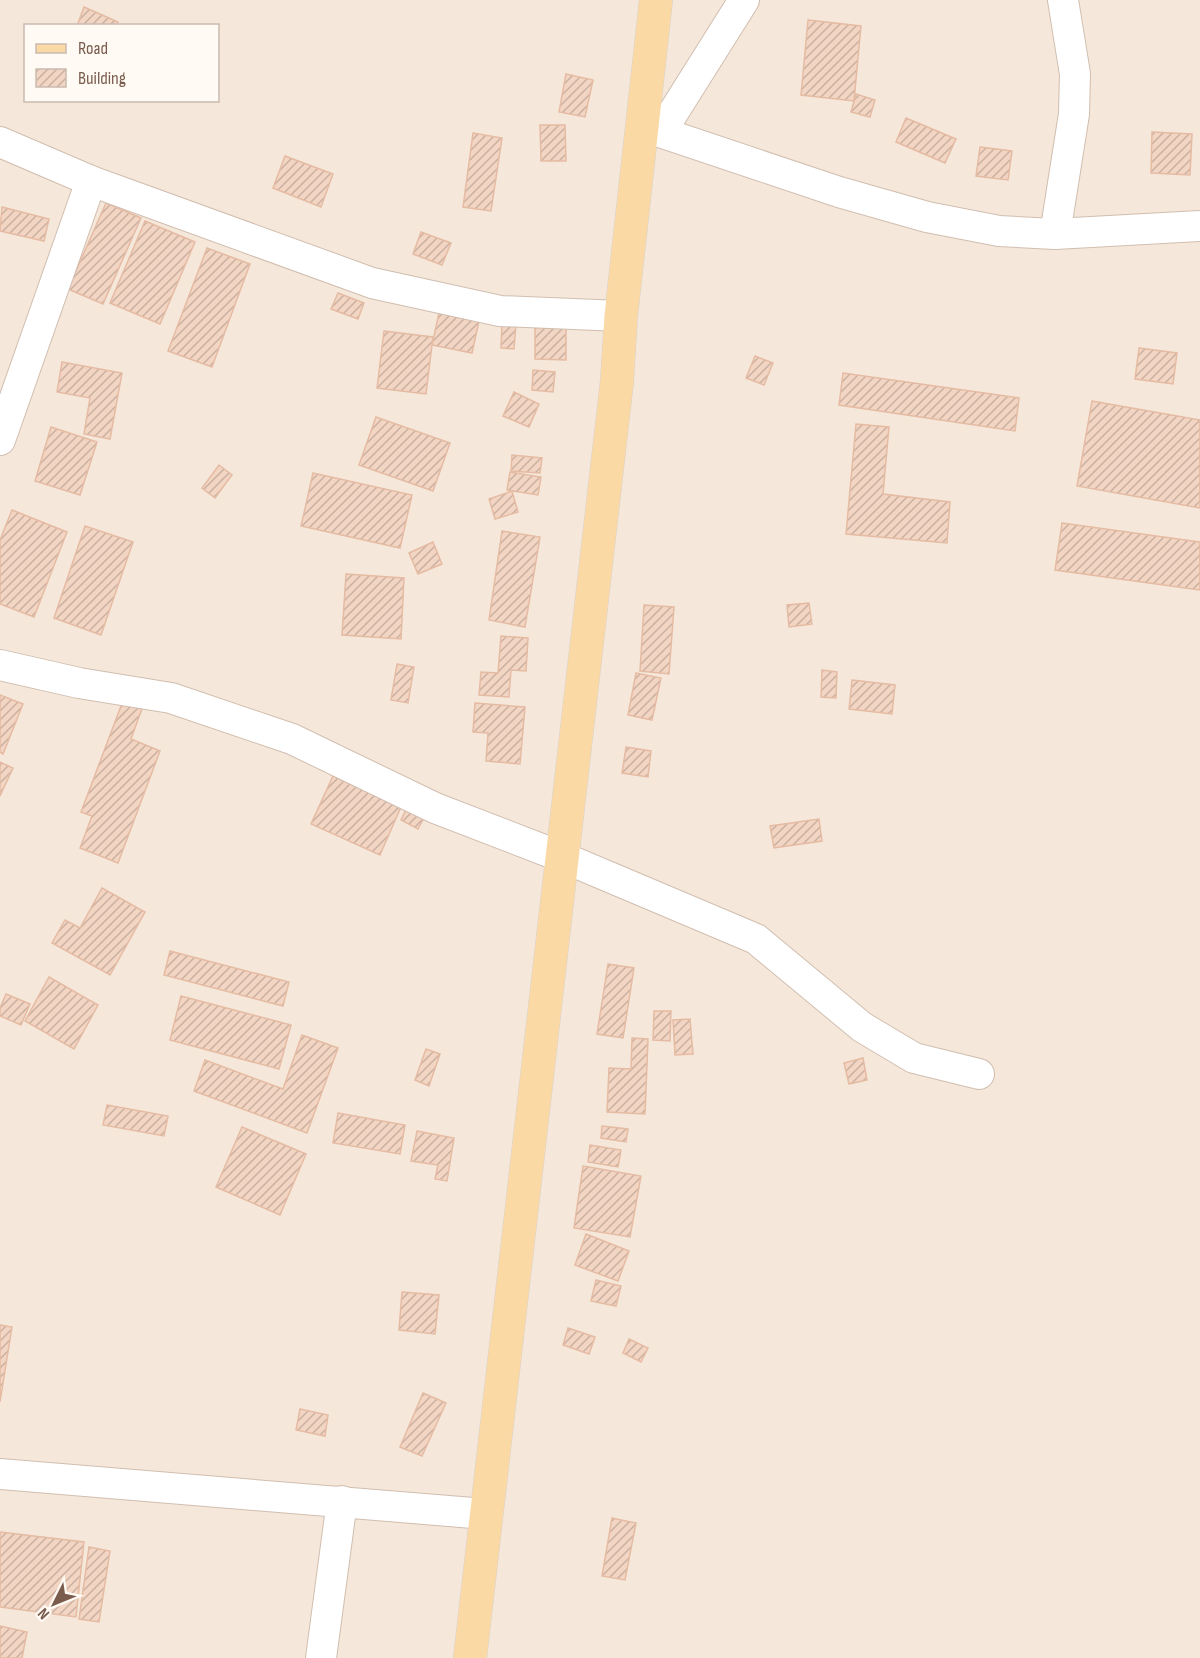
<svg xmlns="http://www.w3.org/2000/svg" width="1200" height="1658" viewBox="0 0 1200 1658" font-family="'Sofia Sans Condensed',sans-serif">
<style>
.residential{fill:#f5e8da;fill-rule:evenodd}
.building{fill:url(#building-hatch);stroke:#e6bba3;stroke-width:1.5}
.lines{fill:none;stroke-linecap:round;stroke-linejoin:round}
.minor-casing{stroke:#d1beb0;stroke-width:32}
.primary-casing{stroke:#dad1cd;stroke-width:34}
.minor{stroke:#fff;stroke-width:30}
.primary{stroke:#fbd9a5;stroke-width:33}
</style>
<defs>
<pattern id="building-hatch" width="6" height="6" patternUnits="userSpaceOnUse" patternTransform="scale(1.5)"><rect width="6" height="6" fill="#f3d5c3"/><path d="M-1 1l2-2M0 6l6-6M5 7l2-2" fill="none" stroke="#cab0a1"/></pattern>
</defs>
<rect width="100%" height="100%" fill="#fdf6ec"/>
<!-- residential -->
<path class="residential" d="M0,0H1200V1658H0ZM26,26H218V100H26Z"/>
<!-- building -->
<g class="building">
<polygon points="84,7 118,22 117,26 77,26"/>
<polygon points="808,20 861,26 854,101 801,95"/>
<polygon points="566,74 593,80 585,117 559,112"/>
<polygon points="856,94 875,100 870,117 851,112"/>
<polygon points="906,118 956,139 945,163 896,142"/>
<polygon points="540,125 565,125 566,161 541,161"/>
<polygon points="1152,132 1192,134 1190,175 1151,173"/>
<polygon points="473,133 502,138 491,211 463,207"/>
<polygon points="980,147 1012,151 1008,180 976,176"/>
<polygon points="285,156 333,174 321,207 273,188"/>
<polygon points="106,203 141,218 103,304 68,289"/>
<polygon points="2,207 49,219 44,241 0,231"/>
<polygon points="145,221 195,242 160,324 110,303"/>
<polygon points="421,232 451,243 442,265 413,254"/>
<polygon points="207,248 250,264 212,367 168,351"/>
<polygon points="338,293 364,303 358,319 331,309"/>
<polygon points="439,313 479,321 472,353 432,345"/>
<polygon points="502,323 516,324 514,349 501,348"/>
<polygon points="535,327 566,328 566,360 535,359"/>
<polygon points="384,331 433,337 426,394 377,388"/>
<polygon points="1139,348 1177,353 1173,384 1135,379"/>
<polygon points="755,356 773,363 764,385 746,378"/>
<polygon points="62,362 122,373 110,439 84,434 90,398 57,392"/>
<polygon points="533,370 555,372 553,392 532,390"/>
<polygon points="843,373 1019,398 1015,431 839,405"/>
<polygon points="514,392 539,404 529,427 503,416"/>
<polygon points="1092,401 1200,420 1200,508 1077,486"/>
<polygon points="376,417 450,443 433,491 359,465"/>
<polygon points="856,424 889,427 883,494 950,502 947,543 846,534"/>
<polygon points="51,427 97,442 80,495 35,481"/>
<polygon points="512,455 542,458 540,473 511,471"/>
<polygon points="219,465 232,475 215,498 202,488"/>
<polygon points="510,472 541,477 538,495 507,490"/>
<polygon points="313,473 412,495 400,548 301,526"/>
<polygon points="512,491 518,512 495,519 489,499"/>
<polygon points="12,510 67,532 34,617 0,604 0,540"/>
<polygon points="1062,523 1200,542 1200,590 1055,570"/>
<polygon points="85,526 133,542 101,635 54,618"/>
<polygon points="502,531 540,537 525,627 489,620"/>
<polygon points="433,542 442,564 418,574 409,553"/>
<polygon points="346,574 404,578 401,639 342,635"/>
<polygon points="809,603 812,624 789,627 787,605"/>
<polygon points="644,605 674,607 669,674 640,671"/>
<polygon points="501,636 528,638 526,671 511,670 509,697 479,695 481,672 498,673"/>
<polygon points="397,664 414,667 408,703 391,700"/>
<polygon points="822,670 837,672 836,698 821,697"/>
<polygon points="636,673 661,678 652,720 628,715"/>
<polygon points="852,680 895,685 892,714 849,709"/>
<polygon points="0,695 23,704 3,754 0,752"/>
<polygon points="124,698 143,706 131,739 160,751 118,863 80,848 92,816 81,812"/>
<polygon points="475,703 525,707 520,764 486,761 488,733 473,732"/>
<polygon points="626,747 651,751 648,777 622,773"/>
<polygon points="0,762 13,768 0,796"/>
<polygon points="333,776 401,807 380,855 311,824"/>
<polygon points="411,799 429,808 418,829 401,820"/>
<polygon points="819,819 822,841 774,848 770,826"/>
<polygon points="102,888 145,912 110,975 52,943 65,920 80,928"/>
<polygon points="170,951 289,982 283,1006 164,975"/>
<polygon points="608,964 634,968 623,1038 597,1034"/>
<polygon points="49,977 98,1005 74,1049 25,1021"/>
<polygon points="6,994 30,1004 21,1025 0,1016 0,1008"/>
<polygon points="181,996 291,1025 279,1069 170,1040"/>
<polygon points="654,1011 671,1011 670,1041 653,1040"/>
<polygon points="690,1019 693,1054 675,1055 673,1020"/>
<polygon points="302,1035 338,1048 307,1133 194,1091 205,1060 283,1089"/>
<polygon points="632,1038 648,1039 645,1114 607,1112 609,1068 631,1069"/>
<polygon points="426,1049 440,1054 429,1086 415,1080"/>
<polygon points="863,1058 867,1080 849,1084 844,1063"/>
<polygon points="107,1105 168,1116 164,1136 103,1125"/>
<polygon points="338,1113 405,1125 400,1154 333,1143"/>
<polygon points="602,1126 628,1129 626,1142 601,1138"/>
<polygon points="242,1127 306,1154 280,1215 216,1187"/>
<polygon points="417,1131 454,1138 447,1181 435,1179 438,1165 411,1161"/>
<polygon points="590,1145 621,1150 618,1167 588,1162"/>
<polygon points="583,1166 641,1176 630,1237 574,1228"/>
<polygon points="586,1234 629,1251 618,1281 575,1265"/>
<polygon points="596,1280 621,1286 616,1306 591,1301"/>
<polygon points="402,1292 439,1295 435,1334 399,1330"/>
<polygon points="0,1325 12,1327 0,1402"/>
<polygon points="568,1328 595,1337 589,1354 563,1345"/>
<polygon points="629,1339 648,1348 641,1362 623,1353"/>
<polygon points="423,1393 446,1403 422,1456 400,1447"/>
<polygon points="300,1409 328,1415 325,1436 296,1430"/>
<polygon points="612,1518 636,1523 625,1580 602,1576"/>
<polygon points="0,1532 84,1542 76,1617 0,1607"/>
<polygon points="89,1547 110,1551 99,1622 79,1619"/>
<polygon points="0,1626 27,1632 22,1658 0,1658"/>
</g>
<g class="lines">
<defs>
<g id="minor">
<polyline points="642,126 839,192 927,217 999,231 1055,234 1200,226"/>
<polyline points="661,132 744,0"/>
<polyline points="0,142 91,181 372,283 500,311 621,316"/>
<polyline points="1055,234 1074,114 1075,74 1063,0"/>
<polyline points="0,440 91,181"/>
<polyline points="0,665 79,683 171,698 292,739 435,808 562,857 756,939 862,1027 914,1058 979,1074"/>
<polyline points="0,1474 485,1514"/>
<polyline points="321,1658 342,1501"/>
</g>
<polyline id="primary" points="470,1658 617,381 621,316 656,0"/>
</defs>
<!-- minor casing -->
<use href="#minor" class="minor-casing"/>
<!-- primary casing -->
<use href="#primary" class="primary-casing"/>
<!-- minor -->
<use href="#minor" class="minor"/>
<!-- primary -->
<use href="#primary" class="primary"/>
</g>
<!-- legend -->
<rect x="24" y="24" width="195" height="78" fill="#fffaf3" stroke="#cabbb1" stroke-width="1.5"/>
<rect x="36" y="44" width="30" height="9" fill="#fbd9a5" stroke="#cabbb1" stroke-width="1.5"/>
<text x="78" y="54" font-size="18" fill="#7a5c4d">Road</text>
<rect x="36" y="69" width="30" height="18" fill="url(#building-hatch)" stroke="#cabbb1" stroke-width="1.5"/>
<text x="78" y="84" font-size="18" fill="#7a5c4d">Building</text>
<!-- north arrow -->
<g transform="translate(54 1604) rotate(227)" stroke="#fffaf3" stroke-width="4.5" paint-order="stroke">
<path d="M0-4.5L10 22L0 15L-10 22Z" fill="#7a5c4d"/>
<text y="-9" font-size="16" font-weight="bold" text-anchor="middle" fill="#7a5c4d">N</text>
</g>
</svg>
